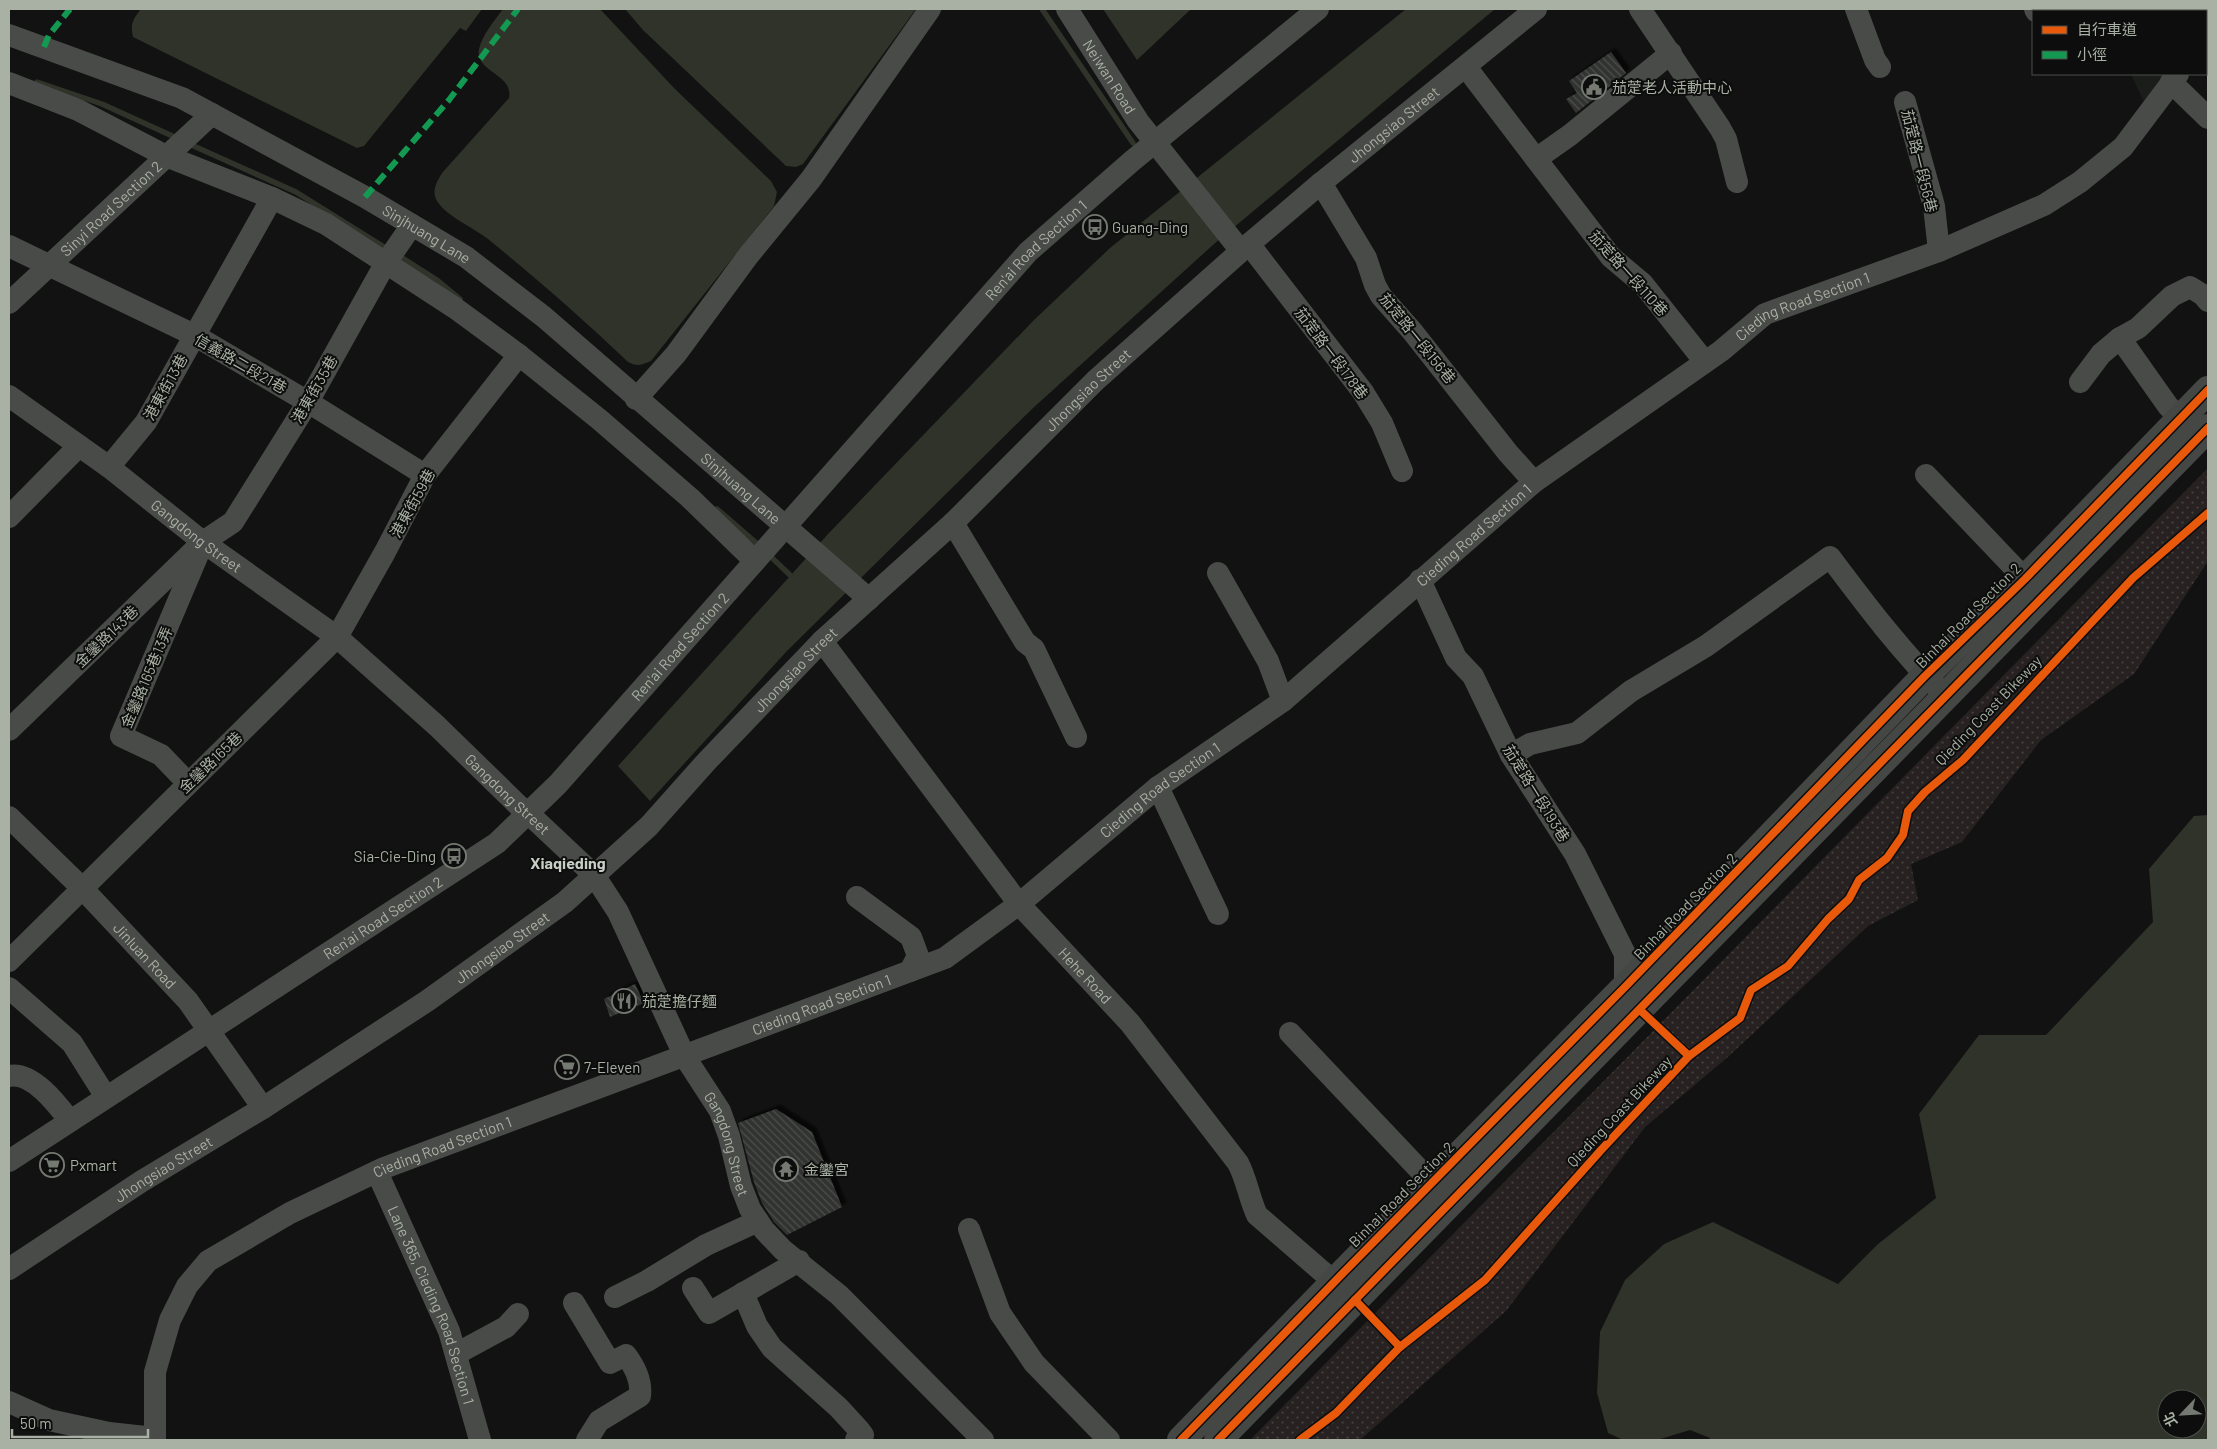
<svg xmlns="http://www.w3.org/2000/svg" width="2217" height="1449" viewBox="0 0 2217 1449" font-family="Barlow,'Noto Sans TC',sans-serif">
<style>
.built{fill:#1b1d1b}
.park{fill:url(#park-dots)}
.water{fill:#2f3329;fill-rule:evenodd}
.lines{fill:none;stroke-linecap:round;stroke-linejoin:round}
.stream{stroke:#2f3329;stroke-width:5.5}
.building{fill:url(#building-back-hatch);filter:url(#shadow)}
.minor{stroke:#484b47;stroke-width:22}
.major{stroke:#454745;stroke-width:28}
.quiet{stroke:#139951;stroke-width:6;stroke-dasharray:12 6;stroke-linecap:butt}
.cycleway-casing{stroke:#0c0d0c;stroke-width:11}
.cycleway{stroke:#e8590c;stroke-width:8}
.labels{text-anchor:middle;dominant-baseline:central;stroke-width:4;stroke-linejoin:round;paint-order:stroke}
.street-label{font-size:15px;fill:#a9b1a4;stroke:#0c0d0c}
.poi-label{font-size:15px;fill:#a9b1a4;stroke:#0c0d0c;text-anchor:start}
.neighbourhood-label{font-size:16px;font-weight:bold;fill:#c7cec4;stroke:#0c0d0c}
</style>
<defs>
<pattern id="park-dots" width="8" height="8" patternUnits="userSpaceOnUse" patternTransform="scale(1.25)"><rect width="8" height="8" fill="#272221"/><path d="M2 2h.1M6 6h.1" fill="none" stroke="#44403e" stroke-width="1.8" stroke-linecap="round"/></pattern>
<pattern id="building-back-hatch" width="6" height="6" patternUnits="userSpaceOnUse" patternTransform="scale(1.25)"><rect width="6" height="6" fill="#313330"/><path d="M-1 5l2 2M0 0l6 6M5-1l2 2" fill="none" stroke="#4c4e4b"/></pattern>
<filter id="shadow"><feDropShadow dx="4.5" dy="-4.5" stdDeviation="1" flood-color="#0009"/></filter>
</defs>
<rect width="100%" height="100%" fill="#111211"/>
<!-- built -->
<g class="built">
<polygon points="2046,9 2191,9 2192,11 2047,11"/>
<polygon points="2131,74 2189,74 2155,120 2150,115"/>
</g>
<!-- park -->
<polygon class="park" points="2208,468 2208,561 2134,674 2041,740 1962,842 1911,864 1918,900 1868,926 1729,1056 1645,1127 1506,1311 1360,1440 1250,1440"/>
<!-- water -->
<g class="water">
<path d="M141,9H482L466,31L460,28L364,146L357,148L133,37C130,24 133,19 141,9Z"/>
<path d="M503,9H600L675,89L771,181L777,192L774,206L651,361C642,365 637,367 628,362C583,319 537,279 488,239C474,228 446,216 437,201C431,191 437,181 442,173L509,98C514,74 474,72 479,49C482,35 495,20 503,9Z"/>
<polygon points="625,9 916,9 803,164 796,167 786,166 643,30"/>
<polygon points="1103,9 1191,9 1137,60"/>
<polygon points="1406,9 1495,9 1214,244 1032,409 787,651 650,801 618,766 828,534 1034,320 1110,248"/>
<path d="M2208,815V1440H1708L1710,1438L1690,1430L1657,1440H1623L1608,1433L1597,1393L1600,1332L1625,1280L1664,1244L1713,1222L1838,1284L1878,1244L1936,1198L1919,1114L1979,1035H2046L2153,922L2149,869L2194,816ZM2167,1399H2197V1429H2167Z"/>
</g>
<g class="lines">
<!-- stream -->
<g class="stream">
<polyline points="1042,9 1133,143"/>
<polyline points="37,82 102,104 179,139"/>
<polyline points="187,143 296,192 389,250"/>
<polyline points="396,254 437,280 460,299"/>
<polyline points="717,509 761,547"/>
<polyline points="768,554 790,575"/>
</g>
</g>
<!-- building -->
<g class="building">
<polygon points="1611,52 1626,73 1576,113 1566,99 1577,93 1569,81"/>
<polygon points="635,984 644,1003 610,1017 604,999"/>
<polygon points="776,1109 812,1132 842,1207 787,1235 774,1222 762,1203 754,1182 738,1123"/>
</g>
<g class="lines">
<!-- minor -->
<g class="minor">
<path id="s1" d="M1067,9L1138,121L1241,251"/>
<polyline points="1640,9 1720,128 1726,139 1737,182"/>
<polyline points="1856,9 1875,60 1880,67"/>
<polyline points="2035,9 2036,11"/>
<polyline points="2206,33 2208,29"/>
<path id="s2" d="M9,35L182,98L365,197L466,257L544,317L869,599"/>
<polyline points="1466,67 1536,159 1570,135 1671,53"/>
<polyline points="2171,82 2208,118"/>
<polyline points="9,83 78,110 166,156 272,198 326,224 455,308 519,355 600,420 690,498 755,561"/>
<polyline points="1905,102 1934,206 1939,251"/>
<polyline points="1536,159 1611,257 1643,284 1705,362"/>
<polyline points="1321,183 1366,258 1375,285 1381,296 1412,331 1508,453 1534,482"/>
<polyline points="1249,244 1363,392 1382,423 1402,471"/>
<polyline points="9,246 194,335 308,402 425,475"/>
<path id="s3" d="M9,303L212,114"/>
<polyline points="2120,338 2168,406 2180,418"/>
<polyline points="2080,382 2101,354 2120,338 2138,328 2172,296 2190,287 2203,295 2208,301"/>
<path id="s4" d="M9,396L109,467L203,542L337,637L437,726L519,806L528,813L594,875L618,912L685,1057L720,1111L729,1136L741,1186L750,1209L764,1230L783,1250L839,1295L983,1440"/>
<polyline points="636,399 676,354 748,256 811,179 930,9"/>
<polyline points="109,467 146,422 272,198"/>
<polyline points="1926,475 2025,579"/>
<polyline points="9,517 79,446"/>
<polyline points="953,523 1025,642 1034,649 1076,737"/>
<polyline points="1218,573 1268,661 1283,701"/>
<polyline points="1420,580 1456,658 1473,676 1511,755 1575,854 1625,954 1625,987 1633,995"/>
<path id="s5" d="M822,641L1019,904L1130,1023L1238,1163C1247,1180 1249,1198 1257,1215L1347,1293"/>
<polyline points="9,730 203,542 233,522 308,402 385,264 412,225"/>
<path d="M1511,755L1530,744L1577,733L1631,691L1706,646L1830,557C1866,605 1903,654 1946,696"/>
<polyline points="188,783 161,755 121,736 199,552"/>
<polyline points="1158,787 1218,914"/>
<path id="s6" d="M9,817L82,888L188,1001L263,1108"/>
<polyline points="857,897 911,937 918,956 910,971"/>
<polyline points="9,961 337,637 385,552 425,475 519,355"/>
<polyline points="9,988 72,1043 106,1097"/>
<polyline points="1290,1033 1432,1183"/>
<path d="M9,1076C32,1071 57,1104 70,1121"/>
<path id="s7" d="M9,1161L497,843L558,784L1028,252L1132,161L1318,9"/>
<path id="s8" d="M377,1172L449,1331L480,1440"/>
<polyline points="969,1229 1000,1313 1034,1363 1109,1440"/>
<path id="s9" d="M9,1269L142,1181L263,1108L427,1001L565,902L649,826L707,761L822,641L953,523L1096,380L1241,251L1321,183L1536,9"/>
<polyline points="693,1288 709,1313 799,1261"/>
<polyline points="743,1293 757,1326 772,1348 839,1408 860,1431 863,1435 856,1440"/>
<polyline points="615,1297 647,1281 706,1245 758,1221"/>
<path d="M574,1303L610,1363L626,1355C635,1367 642,1380 640,1396L599,1421L587,1440"/>
<polyline points="456,1354 506,1327 518,1314"/>
<polyline points="9,1402 49,1420 109,1433 155,1438"/>
<path id="s10" d="M155,1440V1372L170,1320L187,1286L208,1261L290,1213L384,1168L945,958L1019,904L1158,787L1283,701L1534,482L1721,351L1765,314L1939,251L2044,205L2080,182L2123,147L2178,74"/>
</g>
<!-- major -->
<g class="major">
<polyline points="1181,1440 1345,1271 1625,987 1925,676 2025,579 2208,390"/>
<polyline points="1218,1440 2208,428"/>
</g>
<!-- quiet -->
<g class="quiet">
<polyline points="44,47 49,35 70,9"/>
<polyline points="365,197 449,100 518,9"/>
</g>
<defs>
<g id="cycleway">
<polyline points="1640,1010 1689,1056"/>
<polyline points="1355,1300 1400,1347"/>
<polyline points="1181,1440 1345,1271 1625,987 1925,676 2025,579 2208,390"/>
<polyline points="1218,1440 2208,428"/>
<polyline points="1300,1440 1336,1413 1400,1347 1485,1280 1602,1149 1689,1056 1740,1018 1751,990 1788,966 1828,919 1849,899 1859,880 1887,858 1903,835 1908,811 1925,792 1963,760 2133,578 2208,513"/>
</g>
</defs>
<!-- cycleway casing -->
<use href="#cycleway" class="cycleway-casing"/>
<!-- cycleway -->
<use href="#cycleway" class="cycleway"/>
</g>
<!-- icons -->
<defs>
<symbol id="civic-ring" viewBox="-11 -11 22 22"><circle r="9.5" fill="#0c0d0c" stroke="#747971" stroke-width="1.5"/><path d="M-.6-6.5H3V-4.5H.6V-3L4-1V1h2V6H-6V1h2V-1L-.6-3ZM-1.2 2.5V6h2.4V2.5Z" fill="#747971"/></symbol>
<symbol id="bus-ring" viewBox="-11 -11 22 22"><circle r="9.5" fill="#0c0d0c" stroke="#747971" stroke-width="1.5"/><path d="M-5-6H5V4H4V6H2V4H-2V6H-4V4H-5ZM-3.5-4V0h7V-4ZM-3.5 1.2v1.5H-2V1.2ZM2 1.2v1.5H3.5V1.2Z" fill="#747971"/></symbol>
<symbol id="restaurant-ring" viewBox="-11 -11 22 22"><circle r="9.5" fill="#0c0d0c" stroke="#747971" stroke-width="1.5"/><path d="M-5-6h1v4h1v-4h1v4h1v-4h1v5L-1.5 .5V6h-2V.5L-5-1ZM5-6V6H3V1.5H1.5Q1.5-4 5-6Z" fill="#747971"/></symbol>
<symbol id="supermarket-ring" viewBox="-11 -11 22 22"><circle r="9.5" fill="#0c0d0c" stroke="#747971" stroke-width="1.5"/><path d="M-6-5.5h2.5l.6 2H6L4.5 2H-2.5L-4.4-4H-6ZM-1.5 3.2a1.3 1.3 0 1 0 .1 0ZM3 3.2a1.3 1.3 0 1 0 .1 0Z" fill="#747971"/></symbol>
<symbol id="temple-ring" viewBox="-11 -11 22 22"><circle r="9.5" fill="#0c0d0c" stroke="#747971" stroke-width="1.5"/><path d="M0-6L5-2H3V0L6.5 2.5H4V6H1.5V3h-3V6H-4V2.5H-6.5L-3 0V-2H-5Z" fill="#747971"/></symbol>
</defs>
<g fill-rule="evenodd">
<use href="#civic-ring" x="1580" y="73" width="28" height="28"/>
<use href="#bus-ring" x="1081" y="213" width="28" height="28"/>
<use href="#bus-ring" x="440" y="842" width="28" height="28"/>
<use href="#restaurant-ring" x="610" y="987" width="28" height="28"/>
<use href="#supermarket-ring" x="553" y="1053" width="28" height="28"/>
<use href="#supermarket-ring" x="38" y="1151" width="28" height="28"/>
<use href="#temple-ring" x="772" y="1155" width="28" height="28"/>
</g>
<g class="labels">
<!-- street labels -->
<g class="street-label">
<text stroke="none"><textPath href="#s1" startOffset="80">Neiwan Road</textPath></text>
<text stroke="none"><textPath href="#s9" startOffset="1804">Jhongsiao Street</textPath></text>
<text transform="translate(1920 161) rotate(76)">茄萣路一段56巷</text>
<text stroke="none"><textPath href="#s3" startOffset="139">Sinyi Road Section 2</textPath></text>
<text stroke="none"><textPath href="#s2" startOffset="464">Sinjhuang Lane</textPath></text>
<text stroke="none"><textPath href="#s7" startOffset="1384">Ren'ai Road Section 1</textPath></text>
<text transform="translate(1629 273) rotate(48)">茄萣路一段110巷</text>
<text stroke="none"><textPath href="#s10" startOffset="2072">Cieding Road Section 1</textPath></text>
<text transform="translate(1418 338) rotate(51)">茄萣路一段156巷</text>
<text transform="translate(1332 353) rotate(53)">茄萣路一段178巷</text>
<text transform="translate(241 363) rotate(30)">信義路二段21巷</text>
<text transform="translate(165 387) rotate(-61)">港東街13巷</text>
<text transform="translate(314 389) rotate(-60)">港東街35巷</text>
<text stroke="none"><textPath href="#s9" startOffset="1399">Jhongsiao Street</textPath></text>
<text stroke="none"><textPath href="#s2" startOffset="869">Sinjhuang Lane</textPath></text>
<text transform="translate(412 503) rotate(-61)">港東街59巷</text>
<text stroke="none"><textPath href="#s4" startOffset="234">Gangdong Street</textPath></text>
<text stroke="none"><textPath href="#s10" startOffset="1669">Cieding Road Section 1</textPath></text>
<text transform="translate(1968 615) rotate(-45)">Binhai Road Section 2</text>
<text transform="translate(106 636) rotate(-44)">金鑾路143巷</text>
<text stroke="none"><textPath href="#s7" startOffset="851">Ren'ai Road Section 2</textPath></text>
<text stroke="none"><textPath href="#s9" startOffset="994">Jhongsiao Street</textPath></text>
<text transform="translate(146 677) rotate(-67)">金鑾路165巷13弄</text>
<text transform="translate(1988 710) rotate(-46)">Qieding Coast Bikeway</text>
<text transform="translate(210 762) rotate(-44)">金鑾路165巷</text>
<text stroke="none"><textPath href="#s10" startOffset="1264">Cieding Road Section 1</textPath></text>
<text stroke="none"><textPath href="#s4" startOffset="639">Gangdong Street</textPath></text>
<text transform="translate(1537 793) rotate(58)">茄萣路一段193巷</text>
<text transform="translate(1685 906) rotate(-46)">Binhai Road Section 2</text>
<text stroke="none"><textPath href="#s7" startOffset="446">Ren'ai Road Section 2</textPath></text>
<text stroke="none"><textPath href="#s9" startOffset="589">Jhongsiao Street</textPath></text>
<text stroke="none"><textPath href="#s6" startOffset="194">Jinluan Road</textPath></text>
<text stroke="none"><textPath href="#s5" startOffset="426">Hehe Road</textPath></text>
<text stroke="none"><textPath href="#s10" startOffset="859">Cieding Road Section 1</textPath></text>
<text transform="translate(1619 1111) rotate(-47)">Qieding Coast Bikeway</text>
<text stroke="none"><textPath href="#s4" startOffset="1059">Gangdong Street</textPath></text>
<text stroke="none"><textPath href="#s10" startOffset="454">Cieding Road Section 1</textPath></text>
<text stroke="none"><textPath href="#s9" startOffset="184">Jhongsiao Street</textPath></text>
<text transform="translate(1401 1194) rotate(-45)">Binhai Road Section 2</text>
<text stroke="none"><textPath href="#s8" startOffset="144">Lane 365, Cieding Road Section 1</textPath></text>
</g>
<!-- poi labels -->
<g class="poi-label">
<text x="1612" y="87">茄萣老人活動中心</text>
<text x="1112" y="227">Guang-Ding</text>
<text x="436" y="856" text-anchor="end">Sia-Cie-Ding</text>
<text x="642" y="1001">茄萣擔仔麵</text>
<text x="584" y="1067">7-Eleven</text>
<text x="70" y="1165">Pxmart</text>
<text x="804" y="1169">金鑾宮</text>
</g>
<!-- neighbourhood labels -->
<g class="neighbourhood-label">
<text x="568" y="862">Xiaqieding</text>
</g>
</g>
<!-- border -->
<rect width="2217" height="1449" fill="none" stroke="#a9b1a4" stroke-width="20"/>
<!-- legend -->
<rect x="2032" y="10" width="175" height="65" fill="#0c0d0c" stroke="#4b4f49"/>
<rect x="2042" y="26" width="25" height="8" fill="#e8590c" stroke="#4b4f49"/>
<text x="2077" y="35" font-size="15" fill="#a9b1a4">自行車道</text>
<rect x="2042" y="51" width="25" height="8" fill="#139951" stroke="#4b4f49"/>
<text x="2077" y="60" font-size="15" fill="#a9b1a4">小徑</text>
<!-- north arrow -->
<g transform="translate(2182 1414) rotate(245)"><circle r="24" fill="#0c0d0c" stroke="#4b4f49"/>
<path d="M0-4L9 19L0 12L-9 19Z" fill="#747971"/>
<text y="-8" font-size="14" font-weight="bold" text-anchor="middle" fill="#a9b1a4">北</text>
</g>
<!-- scale -->
<path d="M12 1429v8h136v-8" fill="none" stroke="#a9b1a4" stroke-width="2.5"/>
<text x="20" y="1429" font-size="15" fill="#a9b1a4" stroke="#0c0d0c" stroke-width="4" paint-order="stroke">50 m</text>
</svg>
